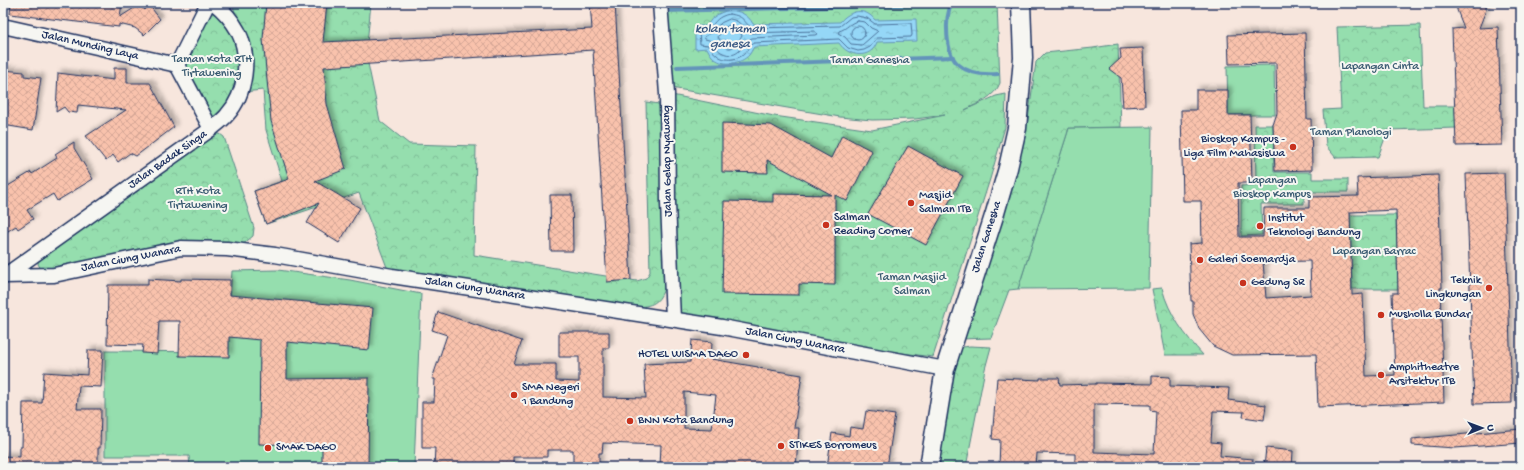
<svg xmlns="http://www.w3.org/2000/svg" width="1524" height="470" viewBox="0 0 1524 470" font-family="'Gochi Hand',sans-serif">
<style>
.grass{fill:#95deae;stroke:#588686}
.park{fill:url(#park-crowns);stroke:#588686}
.water{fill:url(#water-ripples);stroke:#6494ba}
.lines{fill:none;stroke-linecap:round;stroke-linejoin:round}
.shore{stroke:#4c729b;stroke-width:1}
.stream{stroke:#6494ba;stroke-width:4}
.building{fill:url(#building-cross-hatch);stroke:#1b2f5e;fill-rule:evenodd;filter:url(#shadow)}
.minor-casing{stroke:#1b2f5e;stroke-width:17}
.tertiary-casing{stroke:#1b2f5e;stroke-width:21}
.minor{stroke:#f6f6f2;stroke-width:14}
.tertiary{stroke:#f6f6f2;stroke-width:18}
.poi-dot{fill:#c8321e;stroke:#f6f6f2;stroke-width:1.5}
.labels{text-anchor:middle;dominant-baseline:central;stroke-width:4;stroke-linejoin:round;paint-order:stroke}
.street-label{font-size:12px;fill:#1b2f5e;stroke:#f6f6f2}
.park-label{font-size:12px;fill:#3a5b72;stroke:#f6f6f2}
.poi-label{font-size:12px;fill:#1b2f5e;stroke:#f6f6f2;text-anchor:start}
.water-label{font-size:13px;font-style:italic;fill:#3a5984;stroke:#f6f6f2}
</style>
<defs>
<pattern id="park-crowns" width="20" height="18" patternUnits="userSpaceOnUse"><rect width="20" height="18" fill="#95deae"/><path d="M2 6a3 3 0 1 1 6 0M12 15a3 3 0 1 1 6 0" fill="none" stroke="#80bf98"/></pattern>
<pattern id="water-ripples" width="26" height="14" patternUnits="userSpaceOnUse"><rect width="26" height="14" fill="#95d7f7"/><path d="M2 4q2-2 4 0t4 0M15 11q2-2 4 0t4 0" fill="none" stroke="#80b9d6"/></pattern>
<pattern id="building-cross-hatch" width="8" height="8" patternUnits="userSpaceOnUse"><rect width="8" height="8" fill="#f9c2ac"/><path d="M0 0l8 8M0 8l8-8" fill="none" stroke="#d5a796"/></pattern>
<filter id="shadow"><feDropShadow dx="3.5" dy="-3.5" stdDeviation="2" flood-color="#0004"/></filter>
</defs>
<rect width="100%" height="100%" fill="#f7e6dd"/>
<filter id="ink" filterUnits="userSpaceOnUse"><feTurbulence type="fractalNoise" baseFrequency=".025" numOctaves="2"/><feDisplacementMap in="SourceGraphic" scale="8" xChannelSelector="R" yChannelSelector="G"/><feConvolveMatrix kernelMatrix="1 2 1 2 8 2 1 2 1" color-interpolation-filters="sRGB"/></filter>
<g filter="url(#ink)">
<!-- grass -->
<g class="grass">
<polygon points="1274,65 1275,115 1228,115 1227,66"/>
<polygon points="1152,127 1149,288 1018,289 1069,128"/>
<polygon points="278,270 350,280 421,294 414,467 190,467 189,456 105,456 105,351 227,352 232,271"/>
</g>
<!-- park -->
<g class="park">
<polygon points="215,3 239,49 237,95 213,124 181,64"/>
<path d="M232,3H371L366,54L380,121L409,144L476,146L474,255L637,281L646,278L650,272L646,102L659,104L666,283C660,301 656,306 636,307L388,270L359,193L266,224L254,191L282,181L266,130L263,90L243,92L246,46Z"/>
<path d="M662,3H997L1000,83C995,97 978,103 965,110L996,96L1006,94L1005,127L990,179L933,357L771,336L673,319L667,94L774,116L872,130L945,115L915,119L872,120L840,117L671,88Z"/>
<polygon points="1420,25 1423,106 1455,106 1456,128 1388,130 1378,157 1336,158 1326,146 1323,110 1341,109 1337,27"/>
<polygon points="1118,44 1121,127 1069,128 1018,289 1009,290 991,338 960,339 984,275 1015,178 1028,120 1036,62 1045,53 1093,48"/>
<polygon points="1255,125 1273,125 1274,172 1312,172 1312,179 1348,179 1348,192 1304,192 1304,204 1261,204 1262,235 1241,236 1241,186 1256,185"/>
<polygon points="216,134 220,134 224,137 254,228 253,236 241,246 46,271 41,269 38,264 39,258"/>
<polygon points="1350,215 1396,215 1398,289 1352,289"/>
<path d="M1162,288C1169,315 1185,335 1203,355H1165L1152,289Z"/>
<polygon points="970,346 991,347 985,369 966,467 937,467 957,348"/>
</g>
<!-- water -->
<path class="water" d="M729,10C739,11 748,14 753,24L840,22C850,10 865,7 875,20L916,19L917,41L877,42C871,60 848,57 839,43L754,47C752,49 751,53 749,55C741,64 724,66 715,59C712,57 709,52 707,48L695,49V26H707C712,16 719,13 729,10Z"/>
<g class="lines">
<!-- shore -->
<g class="shore">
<path d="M729,14C747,16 743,24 753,28L840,26L851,17L857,16L867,18L875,24L911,23L912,35L911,37L877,38L870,47L864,50L858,51L848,48L839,39L754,43C749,45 749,48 746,52C740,60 724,62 717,55C713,53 712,48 709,45L700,44L699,32L700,30L709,29C716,21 717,17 729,14Z"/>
<path d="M730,19C743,21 741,29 751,33L815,31L817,34L815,35L752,38C742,42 740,62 721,52C714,48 717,41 705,39L704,37L713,32L721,23Z"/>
<path d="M858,21L865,22L871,28L878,31L862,45L851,44L845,37L838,33L839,31C847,29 850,22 858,21Z"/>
<path d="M730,25C737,26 740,31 742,36C733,51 727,53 718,37L722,29Z"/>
<circle cx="858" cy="33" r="7"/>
</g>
<!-- stream -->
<g class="stream">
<path d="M952,3C944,18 945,54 959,65C969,74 985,75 998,74"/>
<polyline points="662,11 952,4"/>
<polyline points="677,67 953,57"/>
</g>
</g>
<!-- building -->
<g class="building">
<polygon points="11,3 122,3 120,17 139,5 145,10 149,5 160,19 144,35 135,28 119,24 119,27 10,14"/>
<polygon points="266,3 327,3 323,42 592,29 590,3 615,3 631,280 607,282 593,50 324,67 327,104 346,169 315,181 360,208 339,243 307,223 319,203 266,224 254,191 289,179 271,121 263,39"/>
<polygon points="1457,3 1486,3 1486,10 1479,28 1498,27 1502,145 1456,146 1452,29 1464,28 1457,10"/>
<polygon points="1305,33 1307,119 1311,119 1312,170 1275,171 1273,125 1277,113 1276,63 1229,64 1228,35"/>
<polygon points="1143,48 1145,106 1123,107 1121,78 1109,69 1121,58 1120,49"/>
<polygon points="114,68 127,68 127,83 150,83 174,127 136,156 130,153 118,162 113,155 106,161 86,136 126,110 78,105 77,113 68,112 64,107 56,112 58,73 114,80"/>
<polygon points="3,70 24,72 24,76 41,78 33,130 3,125"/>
<path d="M1196,90H1228V115H1250L1252,183H1238L1239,237H1263L1264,208H1309V197L1358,196L1357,178L1438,175L1442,288H1440L1444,402L1318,407L1316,354L1232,355L1213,346L1199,329L1193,314V301H1191L1189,244L1202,243L1201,201H1183L1181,110H1196ZM1396,210L1398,293H1392L1395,375L1366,376L1363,294L1352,295L1350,212ZM1310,261L1311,295L1266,298L1263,262Z"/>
<polygon points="722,123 771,125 831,158 842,135 872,151 847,201 835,195 835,285 799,284 799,295 722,294 724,201 773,202 773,194 832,195 767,160 768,173 722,172"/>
<polygon points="74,142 74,148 93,179 57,201 53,194 27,210 33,219 18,229 16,226 3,234 3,189 31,172 32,174 57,158 55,154"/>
<polygon points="908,146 963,176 926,245 868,214"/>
<polygon points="1504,173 1512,403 1474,404 1466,174"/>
<polygon points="550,195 572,195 573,251 551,251"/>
<polygon points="148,279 181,281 181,279 230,280 230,295 373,308 369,350 287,342 287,379 369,378 368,467 322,467 322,445 259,444 260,340 229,337 229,357 179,356 180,321 159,321 157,354 142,353 143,345 107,344 108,285 148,285"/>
<path d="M438,312L522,341L514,364H556V381L579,382V357H559V332H609V348H603V397L646,398L644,364L690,362L692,340L712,342L711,359L758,367V368L802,375L794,428H799L796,467H743L713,463V467H660L661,445L603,443L602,453H599V467H573V450H547V457H513V467H434L435,448H422V402H434L435,379H432L447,335L432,330ZM684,392L716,395L712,429L684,428Z"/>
<polygon points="88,350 103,350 101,387 79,386 77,409 101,409 100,448 98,448 98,467 3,467 3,456 20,457 20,447 22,447 23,403 42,403 44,372 87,375"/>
<path d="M1152,376L1170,377V386L1229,388L1228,400L1266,405L1264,420L1243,417L1244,412L1213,411L1211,442L1221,443L1220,456L1253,459L1252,467H1075V454L1037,453L1036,467H999L1000,440L992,439L997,378L1040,380V378H1059L1060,385L1096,384V383L1152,384ZM1094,404L1150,405V410L1156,411L1154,454L1094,452Z"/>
<polygon points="866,411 895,415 887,467 827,467 832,433 849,436 850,427 863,429"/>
<polygon points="1521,429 1521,443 1455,448 1412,445 1412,439"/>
<polygon points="1266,448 1293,451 1292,467 1264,467"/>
</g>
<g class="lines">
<defs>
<g id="minor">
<polyline points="660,3 667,94 668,203 673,319"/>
<polyline points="3,26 177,65"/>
<polyline points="177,65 211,129"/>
<polyline points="177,65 208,3"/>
<polyline points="4,276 54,275 181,248 227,249 275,255 392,276 722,327 945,369"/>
<path d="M3,277L211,129C216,125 223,120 227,115C246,94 251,57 238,31C232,20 224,11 214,3"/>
</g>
<polyline id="tertiary" points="929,467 945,369 995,213 1008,168 1017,128 1023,58 1021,3"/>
</defs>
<!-- minor casing -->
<use href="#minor" class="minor-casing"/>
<!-- tertiary casing -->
<use href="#tertiary" class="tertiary-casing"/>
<!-- minor -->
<use href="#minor" class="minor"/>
<!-- tertiary -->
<use href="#tertiary" class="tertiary"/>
</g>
</g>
<!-- markers -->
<g class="poi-dot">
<circle cx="1293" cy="147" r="4"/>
<circle cx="911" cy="203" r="4"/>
<circle cx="826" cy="225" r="4"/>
<circle cx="1260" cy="226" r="4"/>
<circle cx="1200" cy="260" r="4"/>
<circle cx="1243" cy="283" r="4"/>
<circle cx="1489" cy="288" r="4"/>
<circle cx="1381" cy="315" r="4"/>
<circle cx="746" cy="355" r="4"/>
<circle cx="1381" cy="375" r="4"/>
<circle cx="514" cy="395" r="4"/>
<circle cx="630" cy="421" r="4"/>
<circle cx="781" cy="446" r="4"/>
<circle cx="268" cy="448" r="4"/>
</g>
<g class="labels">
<!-- street labels -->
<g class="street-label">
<text transform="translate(90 46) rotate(13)">Jalan Munding Laya</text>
<text transform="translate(168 160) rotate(-35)">Jalan Badak Singa</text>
<text transform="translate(668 161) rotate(-91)">Jalan Gelap Nyawang</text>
<text transform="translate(987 237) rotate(-72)">Jalan Ganesha</text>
<text transform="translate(131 259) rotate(-11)">Jalan Ciung Wanara</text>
<text transform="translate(475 289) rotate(9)">Jalan Ciung Wanara</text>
<text transform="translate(795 341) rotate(11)">Jalan Ciung Wanara</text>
</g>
<!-- park labels -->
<g class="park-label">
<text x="212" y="60">Taman Kota RTH<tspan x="212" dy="14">Tirtawening</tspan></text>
<text x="870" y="61">Taman Ganesha</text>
<text x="1380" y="67">Lapangan Cinta</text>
<text x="1351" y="133">Taman Planologi</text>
<text x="1272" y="181">Lapangan<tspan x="1272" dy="14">Bioskop Kampus</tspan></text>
<text x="198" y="192">RTH Kota<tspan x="198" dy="14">Tirtawening</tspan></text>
<text x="1374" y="252">Lapangan Barrac</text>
<text x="912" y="278">Taman Masjid<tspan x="912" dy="14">Salman</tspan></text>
</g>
<!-- poi labels -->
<g class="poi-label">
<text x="1285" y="140" text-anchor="end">Bioskop Kampus -<tspan x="1285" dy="14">Liga Film Mahasiswa</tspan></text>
<text x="919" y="196">Masjid<tspan x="919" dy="14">Salman ITB</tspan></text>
<text x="834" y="218">Salman<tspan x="834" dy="14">Reading Corner</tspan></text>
<text x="1268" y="219">Institut<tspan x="1268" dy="14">Teknologi Bandung</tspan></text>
<text x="1208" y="260">Galeri Soemardja</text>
<text x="1481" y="281" text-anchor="end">Teknik<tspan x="1481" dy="14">Lingkungan</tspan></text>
<text x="1251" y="283">Gedung SR</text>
<text x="1389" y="315">Musholla Bundar</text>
<text x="738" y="355" text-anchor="end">HOTEL WISMA DAGO</text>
<text x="1389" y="368">Amphitheatre<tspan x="1389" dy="14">Arsitektur ITB</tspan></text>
<text x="522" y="388">SMA Negeri<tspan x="522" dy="14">1 Bandung</tspan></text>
<text x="638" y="421">BNN Kota Bandung</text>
<text x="789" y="446">STIKES Borromeus</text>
<text x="276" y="448">SMAK DAGO</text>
</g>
<!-- water labels -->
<g class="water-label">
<text x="730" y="29">kolam taman<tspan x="730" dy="15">ganesa</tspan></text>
</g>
</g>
<!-- margin -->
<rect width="1524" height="470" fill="none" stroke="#f6f6f2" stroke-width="16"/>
<rect x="8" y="8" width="1508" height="454" fill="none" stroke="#1b2f5e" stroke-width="1.5" filter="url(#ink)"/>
<!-- north arrow -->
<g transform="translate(1482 428) rotate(89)" stroke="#f6f6f2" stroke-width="3" paint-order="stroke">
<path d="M0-3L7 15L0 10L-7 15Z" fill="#1b2f5e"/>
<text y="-6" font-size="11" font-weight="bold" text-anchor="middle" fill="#1b2f5e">U</text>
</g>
</svg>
